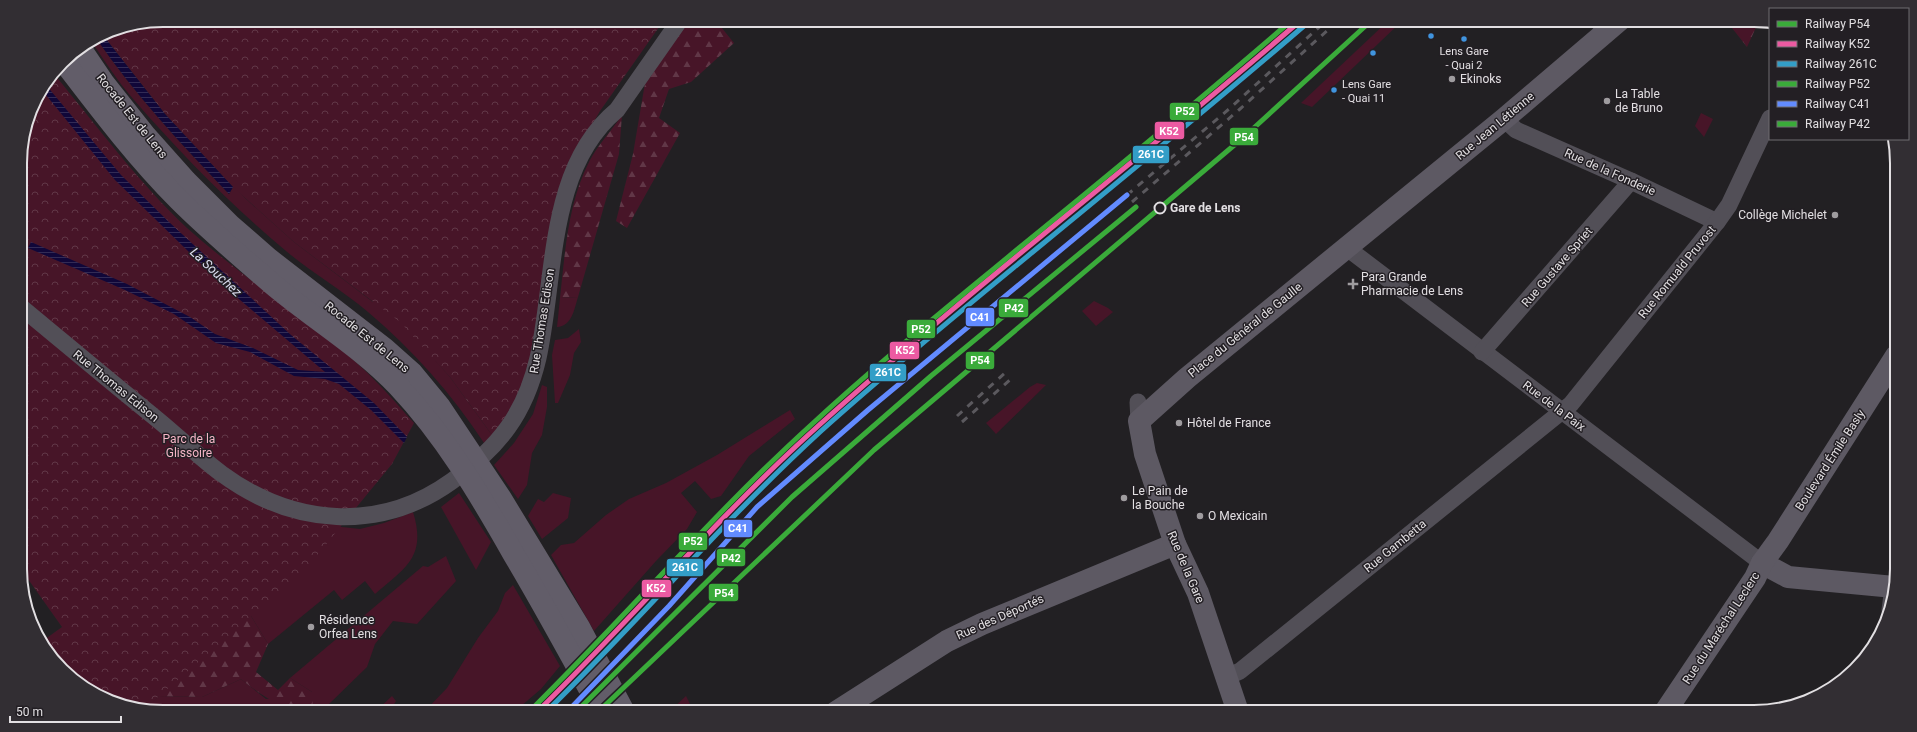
<svg xmlns="http://www.w3.org/2000/svg" width="1917" height="732" viewBox="0 0 1917 732" font-family="Roboto,sans-serif">
<style>
.grass{fill:#471528}
.forest{fill:url(#forest-firs)}
.park{fill:url(#park-crowns)}
.water{fill:url(#water-rules)}
.lines{fill:none;stroke-linecap:round;stroke-linejoin:round}
.street{stroke:#524f57;stroke-width:17}
.secondary{stroke:#5d5963;stroke-width:22}
.highway{stroke:#625d69;stroke-width:22}
.rail{stroke:#5b595e;stroke-width:3;stroke-dasharray:7 7;stroke-linecap:butt}
.rail-1-casing{stroke:#231f24;stroke-width:8}
.rail-2-casing{stroke:#231f24;stroke-width:8}
.rail-3-casing{stroke:#231f24;stroke-width:8}
.rail-4-casing{stroke:#231f24;stroke-width:8}
.rail-5-casing{stroke:#231f24;stroke-width:8}
.rail-6-casing{stroke:#231f24;stroke-width:8}
.rail-1{stroke:#3aab3a;stroke-width:5}
.rail-2{stroke:#ec5aa2;stroke-width:5}
.rail-3{stroke:#339ec7;stroke-width:5}
.rail-4{stroke:#3aab3a;stroke-width:5}
.rail-5{stroke:#628bff;stroke-width:5}
.rail-6{stroke:#3aab3a;stroke-width:5}
.bus-dot{fill:#4094de;stroke:#231f24;stroke-width:1.5}
.poi-dot{fill:#9f9c9f;stroke:#231f24;stroke-width:1.5}
.stop-dot{fill:#231f24;stroke:#e2dfe2;stroke-width:2}
.labels{text-anchor:middle;dominant-baseline:central;stroke-width:3;stroke-linejoin:round;paint-order:stroke}
.bus-label{font-size:11px;fill:#e2dfe2;stroke:#231f24}
.poi-label{font-size:12px;fill:#e2dfe2;stroke:#231f24;text-anchor:start}
.street-label{font-size:12px;fill:#e2dfe2;stroke:#231f24}
.stop-label{font-size:12px;font-weight:bold;fill:#e2dfe2;stroke:#231f24;text-anchor:start}
.park-label{font-size:12px;fill:#f4b5c6;stroke:#231f24}
.water-label{font-size:13px;font-style:italic;fill:#dddff2;stroke:#231f24}
.rim{fill:none;stroke:#e2dfe2;stroke-width:2}
.line-badge{stroke:#231f24;stroke-width:1.5}
.badge-label{font-size:11px;text-anchor:middle;font-weight:bold;fill:#fff}
</style>
<defs>
<pattern id="forest-firs" width="22" height="20" patternUnits="userSpaceOnUse"><rect width="22" height="20" fill="#471528"/><path d="M5 1l3.5 6h-7zM16 11l3.5 6h-7z" fill="#613747"/></pattern>
<pattern id="park-crowns" width="20" height="18" patternUnits="userSpaceOnUse"><rect width="20" height="18" fill="#471528"/><path d="M2 6a3 3 0 1 1 6 0M12 15a3 3 0 1 1 6 0" fill="none" stroke="#613747"/></pattern>
<pattern id="water-rules" width="6" height="5" patternUnits="userSpaceOnUse"><rect width="6" height="5" fill="#100739"/><path d="M0 2.5h6" fill="none" stroke="#322b55"/></pattern>
</defs>
<rect width="100%" height="100%" fill="#222023"/>
<!-- grass -->
<g class="grass">
<polygon points="1389,20 1403,20 1312,107 1301,103"/>
<path d="M96,38C135,95 182,145 229,194L233,187L174,124L245,198L294,242L373,302L386,258L435,360L450,377L492,435L484,443C451,393 413,350 368,312C342,290 312,273 286,251C231,205 181,154 134,100C118,82 105,61 91,41Z"/>
<polygon points="1701,113 1713,119 1704,137 1695,126"/>
<path d="M578,297C574,310 572,326 557,327L560,298Z"/>
<polygon points="1094,301 1108,308 1113,312 1096,326 1082,311"/>
<polygon points="579,329 581,342 574,353 570,375 558,403 555,403 552,355 555,340 568,338"/>
<polygon points="1037,383 1046,385 996,434 986,423 1030,387"/>
<polygon points="542,385 547,387 547,407 542,435 532,453 527,485 518,499 494,465 514,443 533,414"/>
<polygon points="790,410 795,419 749,456 721,496 711,499 695,481 681,493 697,512 687,529 656,561 594,631 551,555 561,545 574,543 606,515 629,499 666,483 717,455"/>
<polygon points="459,493 491,542 476,570 441,507"/>
<polygon points="553,493 571,498 568,518 542,539 528,516 538,499 544,502"/>
<path d="M413,512C427,557 405,568 375,594L365,581L342,600L334,590L268,644L251,616L324,525L360,529L384,523Z"/>
<polygon points="446,556 456,581 417,624 393,621 375,644 367,667 328,705 313,709 312,712 163,712 144,709 159,696 202,697 241,679 266,699 312,692 290,678 423,566 428,567"/>
<polygon points="513,585 560,666 541,689 514,712 424,712 447,688 478,638 498,611 505,593"/>
<polygon points="392,696 396,701 389,712 375,712"/>
<polygon points="686,696 693,710 691,712 669,712"/>
</g>
<!-- forest -->
<g class="forest">
<polygon points="689,20 718,20 717,22 734,43 691,82 669,89 659,118 680,133 627,228 616,221 633,154 645,83"/>
<polygon points="1743,20 1759,21 1747,47 1732,28"/>
<path d="M622,115L619,154L578,297L560,298C565,252 568,202 590,160C598,145 612,130 622,115Z"/>
<path d="M251,616L268,644L256,672L278,690L290,678L312,692L313,709C280,709 266,699 241,679L202,697L159,696L144,709L117,704L79,679L85,675Z"/>
</g>
<!-- park -->
<g class="park">
<polygon points="163,20 664,20 600,111 573,158 532,356 520,393 507,418 492,435 450,377 400,322 294,242 233,187 165,114 102,34 108,31"/>
<path d="M54,74C97,126 138,182 187,228C235,271 288,306 337,346C366,369 390,396 414,423L392,464L305,570L144,709L117,704L55,663L44,640L62,627L23,572L20,153L35,99Z"/>
</g>
<!-- water -->
<g class="water">
<path d="M102,34L165,114L233,187L229,194C182,145 135,95 96,38Z"/>
<polygon points="46,85 121,175 169,222 291,335 374,403 407,437 404,443 371,410 339,384 325,379 294,376 250,352 216,343 174,314 125,290 28,248 31,242 127,284 190,317 215,334 253,348 298,370 325,372 226,288 115,180 42,90"/>
</g>
<g class="lines">
<!-- street -->
<g class="street">
<polyline points="1597,20 1607,32"/>
<polyline points="1504,119 1516,130 1631,181 1717,222"/>
<polyline points="1347,248 1762,563"/>
<path d="M21,307C67,345 112,383 158,420C180,438 200,458 222,474C293,526 380,533 452,481C499,447 525,414 538,358C556,277 547,168 617,110L680,20"/>
<polyline points="1482,352 1631,181"/>
<polyline points="1138,402 1139,421"/>
<polyline points="1890,610 1893,587"/>
<polyline points="1227,677 1240,671 1571,404 1717,222 1729,205 1770,118"/>
</g>
<!-- secondary -->
<g class="secondary">
<polyline points="1762,563 1788,577 1894,587"/>
<polyline points="836,712 947,641 982,624 1175,544"/>
<polyline points="1238,712 1198,593 1175,544 1145,454 1139,421 1187,378 1504,119 1620,20"/>
<polyline points="1665,712 1755,578 1762,563 1778,541 1896,356"/>
</g>
<!-- highway -->
<g class="highway">
<polyline points="80,48 103,82 145,135 186,181 230,225 269,259 385,349 412,373 440,407 500,497 579,627 624,712"/>
<path d="M64,62C100,109 137,158 179,200C208,229 240,256 271,283C312,318 360,346 398,386C445,436 480,495 514,555C545,607 573,659 602,712"/>
</g>
<!-- rail -->
<g class="rail">
<polyline points="1127,195 1229,109 1327,20"/>
<polyline points="1132,202 1240,109 1339,20"/>
<polyline points="957,416 1005,373"/>
<polyline points="962,422 1011,379"/>
</g>
<defs>
<polyline id="rail-1" points="598,712 874,450 1245,136 1372,20"/>
<path id="rail-2" d="M537,712C632,619 718,516 817,427C973,286 1142,158 1301,20"/>
<path id="rail-3" d="M546,712C639,621 723,521 820,432C891,368 966,307 1040,246C1129,173 1218,100 1305,25"/>
<path id="rail-4" d="M533,708C627,615 713,514 811,425C878,363 949,306 1019,248C1111,173 1202,98 1292,20"/>
<polyline id="rail-5" points="567,712 669,606 757,507 868,410 1127,195"/>
<polyline id="rail-6" points="576,712 792,497 931,376 1136,207"/>
</defs>
<!-- rail-1 casing -->
<use href="#rail-1" class="rail-1-casing"/>
<!-- rail-2 casing -->
<use href="#rail-2" class="rail-2-casing"/>
<!-- rail-3 casing -->
<use href="#rail-3" class="rail-3-casing"/>
<!-- rail-4 casing -->
<use href="#rail-4" class="rail-4-casing"/>
<!-- rail-5 casing -->
<use href="#rail-5" class="rail-5-casing"/>
<!-- rail-6 casing -->
<use href="#rail-6" class="rail-6-casing"/>
<!-- rail-1 -->
<use href="#rail-1" class="rail-1"/>
<!-- rail-2 -->
<use href="#rail-2" class="rail-2"/>
<!-- rail-3 -->
<use href="#rail-3" class="rail-3"/>
<!-- rail-4 -->
<use href="#rail-4" class="rail-4"/>
<!-- rail-5 -->
<use href="#rail-5" class="rail-5"/>
<!-- rail-6 -->
<use href="#rail-6" class="rail-6"/>
</g>
<!-- markers -->
<g class="bus-dot">
<circle cx="1431" cy="36" r="3.5"/>
<circle cx="1464" cy="39" r="3.5"/>
<circle cx="1373" cy="53" r="3.5"/>
<circle cx="1334" cy="90" r="3.5"/>
</g>
<g class="poi-dot">
<circle cx="1452" cy="79" r="4"/>
<circle cx="1607" cy="101" r="4"/>
<circle cx="1835" cy="215" r="4"/>
<path d="M1351 278h4v4h4v4h-4v4h-4v-4h-4v-4h4z"/>
<circle cx="1179" cy="423" r="4"/>
<circle cx="1124" cy="498" r="4"/>
<circle cx="1200" cy="516" r="4"/>
<circle cx="311" cy="627" r="4"/>
</g>
<circle class="stop-dot" cx="1160" cy="208" r="5.5"/>
<g class="labels">
<!-- bus labels -->
<g class="bus-label">
<text x="1464" y="51">Lens Gare<tspan x="1464" dy="14">- Quai 2</tspan></text>
<text x="1342" y="84" text-anchor="start">Lens Gare<tspan x="1342" dy="14">- Quai 11</tspan></text>
</g>
<!-- poi labels -->
<g class="poi-label">
<text x="1460" y="79">Ekinoks</text>
<text x="1615" y="94">La Table<tspan x="1615" dy="14">de Bruno</tspan></text>
<text x="1827" y="215" text-anchor="end">Collège Michelet</text>
<text x="1361" y="277">Para Grande<tspan x="1361" dy="14">Pharmacie de Lens</tspan></text>
<text x="1187" y="423">Hôtel de France</text>
<text x="1132" y="491">Le Pain de<tspan x="1132" dy="14">la Bouche</tspan></text>
<text x="1208" y="516">O Mexicain</text>
<text x="319" y="620">Résidence<tspan x="319" dy="14">Orfea Lens</tspan></text>
</g>
<!-- street labels -->
<g class="street-label">
<text transform="translate(132 116) rotate(51)">Rocade Est de Lens</text>
<text transform="translate(1495 126) rotate(-40)">Rue Jean Létienne</text>
<text transform="translate(1610 172) rotate(24)">Rue de la Fonderie</text>
<text transform="translate(1557 267) rotate(-49)">Rue Gustave Spriet</text>
<text transform="translate(1677 272) rotate(-51)">Rue Romuald Pruvost</text>
<text transform="translate(542 321) rotate(-81)">Rue Thomas Edison</text>
<text transform="translate(1245 330) rotate(-39)">Place du Général de Gaulle</text>
<text transform="translate(367 337) rotate(39)">Rocade Est de Lens</text>
<text transform="translate(116 386) rotate(39)">Rue Thomas Edison</text>
<text transform="translate(1554 406) rotate(37)">Rue de la Paix</text>
<text transform="translate(1830 460) rotate(-57)">Boulevard Émile Basly</text>
<text transform="translate(1395 546) rotate(-39)">Rue Gambetta</text>
<text transform="translate(1186 567) rotate(67)">Rue de la Gare</text>
<text transform="translate(1000 617) rotate(-24)">Rue des Déportés</text>
<text transform="translate(1721 628) rotate(-57)">Rue du Maréchal Leclerc</text>
</g>
<!-- stop labels -->
<g class="stop-label">
<text x="1170" y="208">Gare de Lens</text>
</g>
<!-- park labels -->
<g class="park-label">
<text x="189" y="439">Parc de la<tspan x="189" dy="14">Glissoire</tspan></text>
</g>
<!-- water labels -->
<g class="water-label">
<text transform="translate(216 272) rotate(43)">La Souchez</text>
</g>
</g>
<!-- crop -->
<path d="M0 0H1917V732H0ZM163 27H1754A136 136 0 0 1 1890 163V569A136 136 0 0 1 1754 705H163A136 136 0 0 1 27 569V163A136 136 0 0 1 163 27Z" fill="#322e33" fill-rule="evenodd"/>
<path class="rim" d="M163 27H1754A136 136 0 0 1 1890 163V569A136 136 0 0 1 1754 705H163A136 136 0 0 1 27 569V163A136 136 0 0 1 163 27Z"/>
<g class="line-badge">
<rect x="1169" y="102" width="31" height="19" rx="4" fill="#3aab3a"/>
<rect x="1154" y="121" width="31" height="19" rx="4" fill="#ec5aa2"/>
<rect x="1229" y="127" width="30" height="19" rx="4" fill="#3aab3a"/>
<rect x="1132" y="145" width="38" height="19" rx="4" fill="#339ec7"/>
<rect x="998" y="298" width="31" height="20" rx="4" fill="#3aab3a"/>
<rect x="965" y="307" width="30" height="20" rx="4" fill="#628bff"/>
<rect x="906" y="319" width="30" height="20" rx="4" fill="#3aab3a"/>
<rect x="889" y="341" width="31" height="19" rx="4" fill="#ec5aa2"/>
<rect x="965" y="351" width="30" height="19" rx="4" fill="#3aab3a"/>
<rect x="869" y="363" width="38" height="19" rx="4" fill="#339ec7"/>
<rect x="723" y="519" width="30" height="19" rx="4" fill="#628bff"/>
<rect x="678" y="532" width="30" height="19" rx="4" fill="#3aab3a"/>
<rect x="716" y="548" width="30" height="19" rx="4" fill="#3aab3a"/>
<rect x="666" y="558" width="38" height="19" rx="4" fill="#339ec7"/>
<rect x="641" y="579" width="31" height="19" rx="4" fill="#ec5aa2"/>
<rect x="708" y="583" width="31" height="19" rx="4" fill="#3aab3a"/>
</g>
<g class="badge-label">
<text x="1185" y="115">P52</text>
<text x="1169" y="135">K52</text>
<text x="1244" y="141">P54</text>
<text x="1151" y="158">261C</text>
<text x="1014" y="312">P42</text>
<text x="980" y="321">C41</text>
<text x="921" y="333">P52</text>
<text x="905" y="354">K52</text>
<text x="980" y="364">P54</text>
<text x="888" y="376">261C</text>
<text x="738" y="532">C41</text>
<text x="693" y="545">P52</text>
<text x="731" y="562">P42</text>
<text x="685" y="571">261C</text>
<text x="656" y="592">K52</text>
<text x="724" y="597">P54</text>
</g>
<!-- legend -->
<rect x="1769" y="8" width="140" height="132" fill="#231f24" stroke="#6f6c70"/>
<rect x="1777" y="21" width="20" height="6" fill="#3aab3a" stroke="#6f6c70"/>
<text x="1805" y="28" font-size="12" fill="#e2dfe2">Railway P54</text>
<rect x="1777" y="41" width="20" height="6" fill="#ec5aa2" stroke="#6f6c70"/>
<text x="1805" y="48" font-size="12" fill="#e2dfe2">Railway K52</text>
<rect x="1777" y="61" width="20" height="6" fill="#339ec7" stroke="#6f6c70"/>
<text x="1805" y="68" font-size="12" fill="#e2dfe2">Railway 261C</text>
<rect x="1777" y="81" width="20" height="6" fill="#3aab3a" stroke="#6f6c70"/>
<text x="1805" y="88" font-size="12" fill="#e2dfe2">Railway P52</text>
<rect x="1777" y="101" width="20" height="6" fill="#628bff" stroke="#6f6c70"/>
<text x="1805" y="108" font-size="12" fill="#e2dfe2">Railway C41</text>
<rect x="1777" y="121" width="20" height="6" fill="#3aab3a" stroke="#6f6c70"/>
<text x="1805" y="128" font-size="12" fill="#e2dfe2">Railway P42</text>
<!-- scale -->
<path d="M10 716v6h111v-6" fill="none" stroke="#e2dfe2" stroke-width="2"/>
<text x="16" y="716" font-size="12" fill="#e2dfe2" stroke="#231f24" stroke-width="3" paint-order="stroke">50 m</text>
</svg>
